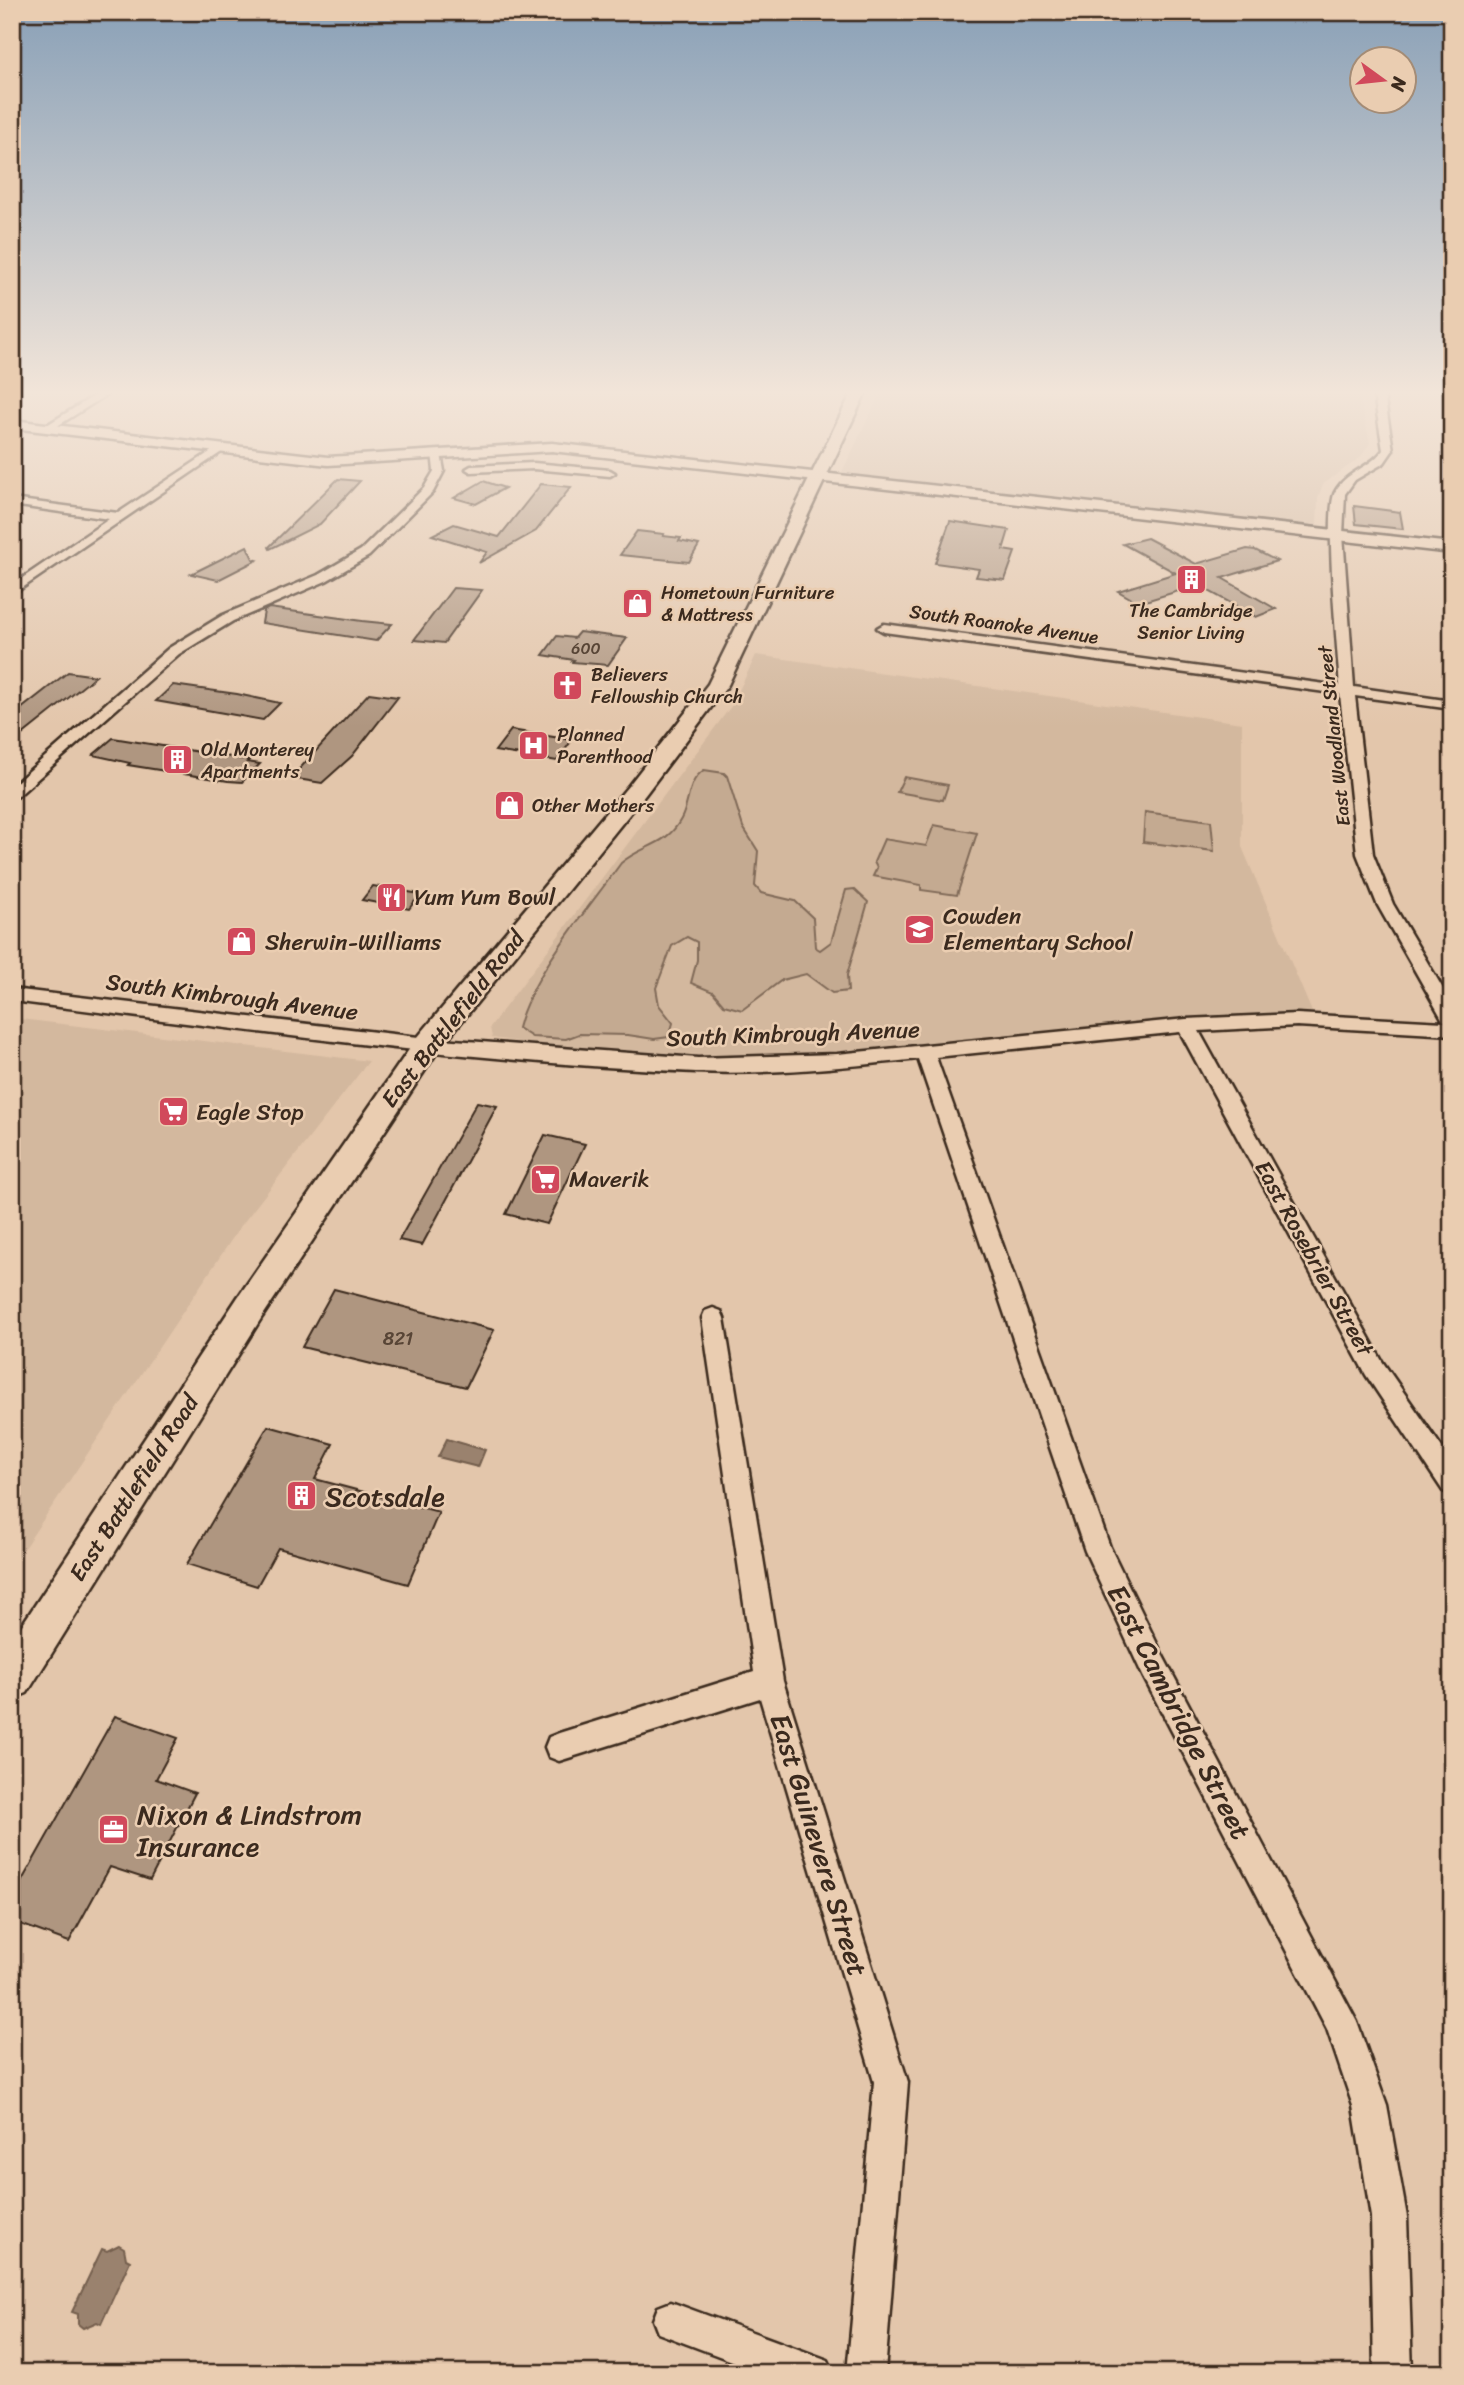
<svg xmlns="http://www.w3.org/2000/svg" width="1464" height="2385" viewBox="0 0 1464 2385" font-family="Sriracha,sans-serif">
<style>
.built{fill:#d3b89e}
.green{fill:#c4aa91;stroke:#806a58;stroke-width:2}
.water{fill:#9a826e;stroke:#745f4e;stroke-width:2}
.building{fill:#af9680;stroke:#3b2a1e;stroke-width:2}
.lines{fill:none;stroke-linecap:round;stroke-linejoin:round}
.street-casing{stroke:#3b2a1e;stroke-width:5}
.secondary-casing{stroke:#3b2a1e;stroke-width:5}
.primary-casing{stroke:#3b2a1e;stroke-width:5}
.street{fill:#eacdb1;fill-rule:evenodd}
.secondary{fill:#eacdb1;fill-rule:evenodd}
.primary{fill:#eacdb1;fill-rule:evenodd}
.labels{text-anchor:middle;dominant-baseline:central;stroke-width:5;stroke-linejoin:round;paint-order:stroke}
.far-number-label{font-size:16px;fill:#584536}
.far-poi-label{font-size:19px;fill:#3b2a1e;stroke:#eacdb1;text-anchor:start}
.far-street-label{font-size:19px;fill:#3b2a1e;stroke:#eacdb1}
.number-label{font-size:19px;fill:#584536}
.poi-label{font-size:23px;fill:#3b2a1e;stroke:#eacdb1;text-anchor:start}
.street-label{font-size:23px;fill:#3b2a1e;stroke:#eacdb1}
.near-poi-label{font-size:28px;fill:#3b2a1e;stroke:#eacdb1;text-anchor:start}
.near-street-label{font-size:28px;fill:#3b2a1e;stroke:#eacdb1}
</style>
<rect width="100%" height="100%" fill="#e3c6ab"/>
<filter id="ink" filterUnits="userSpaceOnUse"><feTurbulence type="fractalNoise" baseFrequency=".0143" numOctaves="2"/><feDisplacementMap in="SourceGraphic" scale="14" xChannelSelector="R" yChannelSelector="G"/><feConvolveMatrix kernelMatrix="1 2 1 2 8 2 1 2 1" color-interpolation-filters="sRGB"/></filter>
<g filter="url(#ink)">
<!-- built -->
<g class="built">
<polygon points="880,394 1359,395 1370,443 1360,458 1323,484 1318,498 1317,525 848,475 842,472"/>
<polygon points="756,655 1242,723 1242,847 1312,1012 1261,1013 818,1053 722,1056 569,1049 492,1038 490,1027 732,705"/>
<polygon points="12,1018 369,1061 240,1227 12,1566"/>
</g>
<!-- green -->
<g class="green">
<path d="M704,770L724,773L727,776L743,827L758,851L755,886L761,893L795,901L813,918L815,947L820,950L831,942L846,890L854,889L868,902L847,975L848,991L832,993L806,974L782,980L742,1010L724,1005L713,992L691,983L697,960V942L687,937L672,946L656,988L659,1005L673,1023L669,1037L654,1039L628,1035L579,1034L566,1039L532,1037L518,1028C531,975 588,909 621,863C643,844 666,847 681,819C690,802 687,781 704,770Z"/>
<polygon points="904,777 948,785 943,800 897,792"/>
<polygon points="1145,812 1211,821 1214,851 1143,842"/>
<polygon points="934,825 977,833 957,895 921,890 921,885 873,876 877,868 874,862 884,839 926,846"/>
</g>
<!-- water -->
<g class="water">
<polygon points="447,1439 485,1450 478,1467 438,1457"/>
<polygon points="119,2245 124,2248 126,2259 130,2261 101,2324 97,2322 83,2328 78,2324 78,2314 72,2312 102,2249 107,2251"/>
</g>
<!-- building -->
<g class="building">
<polygon points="338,479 360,481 320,524 270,549 269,547"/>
<polygon points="483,481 505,488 476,504 454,498"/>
<polygon points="541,484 571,487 536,531 479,563 487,552 432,535 454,524 499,537"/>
<polygon points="1354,506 1400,512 1403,529 1356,524"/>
<polygon points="950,521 1009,530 1003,550 1015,552 1005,580 976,577 979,569 935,563"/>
<polygon points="637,531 664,534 663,536 681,538 679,541 699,545 689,562 620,555"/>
<polygon points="1147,538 1196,564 1247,549 1255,550 1277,561 1222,578 1276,609 1256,617 1198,585 1139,603 1118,591 1176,573 1123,544"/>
<polygon points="247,546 253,559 257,560 218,580 191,574"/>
<polygon points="453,588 482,590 444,643 414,640"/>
<polygon points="269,608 362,621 392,624 376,641 262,623 264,611"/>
<polygon points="579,632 627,638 608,665 572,662 574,660 543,655 557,636 574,638"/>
<polygon points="68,672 96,676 12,743 12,716"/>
<polygon points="173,685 237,694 280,703 263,720 156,701"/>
<polygon points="369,693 398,697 352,756 322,783 291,778"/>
<polygon points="511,730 572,740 557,761 495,751"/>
<polygon points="113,738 249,760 247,762 260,764 242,782 228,781 128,765 130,763 93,755"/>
<polygon points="373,886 420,894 409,909 362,900"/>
<polygon points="477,1102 497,1106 422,1245 399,1240"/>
<polygon points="545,1135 585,1144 547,1224 506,1214"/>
<polygon points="334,1289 494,1330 466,1387 302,1347"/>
<polygon points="268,1426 333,1444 315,1479 439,1512 408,1584 278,1548 257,1586 187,1564"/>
<polygon points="115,1716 178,1738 156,1779 195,1793 150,1880 110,1867 69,1942 12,1921 12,1898"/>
</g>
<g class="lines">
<defs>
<g id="street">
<polygon points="97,394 108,394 51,430 42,428"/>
<path d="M1374,394H1384L1393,450L1384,463L1355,480L1345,494L1343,535L1354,687L1452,701V709L1355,696L1373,854L1393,904L1452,1004V1035L1297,1026L1199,1031L1382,1361L1452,1462V1495L1443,1491L1366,1375L1180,1032L936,1057L1110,1547L1163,1656L1357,2022L1387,2106L1407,2217L1412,2373H1374L1371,2217L1353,2106L1327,2029L1143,1676L1085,1551L918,1059C845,1067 769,1075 696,1072C467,1062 239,1029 12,1001V989L427,1038L698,1058L837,1054L1186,1019L1297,1014L1444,1022L1377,904L1357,854L1340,694L884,632L877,628L884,624L1340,686C1338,653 1324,512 1335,492C1346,471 1370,468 1383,450Z"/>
<polygon points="219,446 224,449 223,451 12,595 12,585 109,519 12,505 12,499 118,513"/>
<polygon points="432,452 441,454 444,471 433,492 369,556 326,581 233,621 179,654 17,797 12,799 12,786 169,648 223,615 318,575 361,550 424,488 434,471"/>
<polygon points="534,463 610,470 615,473 610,476 534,469 471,472 466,469 471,466"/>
<polygon points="713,1308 721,1311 724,1318 783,1681 908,2082 885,2373 847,2373 874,2082 760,1698 559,1761 549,1757 545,1747 549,1737 559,1733 754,1672 702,1318 705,1311"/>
<polygon points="671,2302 828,2360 834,2373 764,2373 658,2333 653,2320 658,2307"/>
</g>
<polygon id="secondary" points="12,420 328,457 552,443 1452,543 1452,553 552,451 328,465 12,428"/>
<polygon id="primary" points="851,394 865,394 728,685 645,795 437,1052 262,1317 27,1693 12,1699 12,1640 238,1297 417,1038 629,785 708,684"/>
</defs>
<!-- street casing -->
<use href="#street" class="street-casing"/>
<!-- secondary casing -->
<use href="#secondary" class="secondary-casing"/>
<!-- primary casing -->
<use href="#primary" class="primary-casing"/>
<!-- street -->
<use href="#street" class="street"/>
<!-- secondary -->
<use href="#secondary" class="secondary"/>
<!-- primary -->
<use href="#primary" class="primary"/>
</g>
</g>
<!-- sky -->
<linearGradient id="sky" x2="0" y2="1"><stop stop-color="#89a0b7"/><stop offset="0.54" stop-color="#f2e5d9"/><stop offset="1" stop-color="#f2e5d9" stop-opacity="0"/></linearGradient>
<rect width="1464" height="727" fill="url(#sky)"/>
<!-- icons -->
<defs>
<symbol id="building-square" viewBox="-11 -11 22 22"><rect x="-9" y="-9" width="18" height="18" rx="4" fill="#d1495b" stroke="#eacdb1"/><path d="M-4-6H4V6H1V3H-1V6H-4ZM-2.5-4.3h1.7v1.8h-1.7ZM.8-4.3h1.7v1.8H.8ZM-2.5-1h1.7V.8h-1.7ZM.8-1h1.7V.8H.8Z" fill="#fff"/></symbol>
<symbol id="shop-square" viewBox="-11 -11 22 22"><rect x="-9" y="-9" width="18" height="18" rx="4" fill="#d1495b" stroke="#eacdb1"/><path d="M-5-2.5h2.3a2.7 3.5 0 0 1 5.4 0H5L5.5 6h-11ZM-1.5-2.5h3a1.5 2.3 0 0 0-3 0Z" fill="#fff"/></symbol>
<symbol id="church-square" viewBox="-11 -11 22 22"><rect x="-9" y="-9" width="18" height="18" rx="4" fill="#d1495b" stroke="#eacdb1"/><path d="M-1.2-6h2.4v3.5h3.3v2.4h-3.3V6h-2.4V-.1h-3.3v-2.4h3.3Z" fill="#fff"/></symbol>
<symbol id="hospital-square" viewBox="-11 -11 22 22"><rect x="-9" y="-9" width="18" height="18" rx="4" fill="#d1495b" stroke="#eacdb1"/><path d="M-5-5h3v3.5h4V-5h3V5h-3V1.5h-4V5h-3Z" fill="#fff"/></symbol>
<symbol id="restaurant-square" viewBox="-11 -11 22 22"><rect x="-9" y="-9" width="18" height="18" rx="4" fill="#d1495b" stroke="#eacdb1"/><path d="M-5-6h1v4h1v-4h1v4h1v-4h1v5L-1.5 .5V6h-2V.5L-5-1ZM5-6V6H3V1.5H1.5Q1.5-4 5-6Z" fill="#fff"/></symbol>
<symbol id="school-square" viewBox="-11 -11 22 22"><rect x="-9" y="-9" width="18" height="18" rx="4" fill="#d1495b" stroke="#eacdb1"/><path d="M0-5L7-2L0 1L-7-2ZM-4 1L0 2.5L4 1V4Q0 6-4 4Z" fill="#fff"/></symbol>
<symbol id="supermarket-square" viewBox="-11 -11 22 22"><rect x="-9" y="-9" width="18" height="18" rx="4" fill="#d1495b" stroke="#eacdb1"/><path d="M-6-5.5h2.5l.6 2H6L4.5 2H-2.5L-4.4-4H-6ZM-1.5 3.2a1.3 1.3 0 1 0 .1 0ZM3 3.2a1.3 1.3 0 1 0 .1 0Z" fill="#fff"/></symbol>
<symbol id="office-square" viewBox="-11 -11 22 22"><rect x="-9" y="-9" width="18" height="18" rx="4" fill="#d1495b" stroke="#eacdb1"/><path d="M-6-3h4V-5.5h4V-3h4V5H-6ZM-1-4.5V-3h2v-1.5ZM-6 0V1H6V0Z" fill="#fff"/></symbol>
</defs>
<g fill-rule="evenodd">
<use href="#building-square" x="1174" y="562" width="35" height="35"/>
<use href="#shop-square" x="620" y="586" width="35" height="35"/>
<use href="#church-square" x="550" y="668" width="35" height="35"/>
<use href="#hospital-square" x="516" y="728" width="35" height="35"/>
<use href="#building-square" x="160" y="742" width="35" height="35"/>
<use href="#shop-square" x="492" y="788" width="35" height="35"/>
<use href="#restaurant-square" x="374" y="880" width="35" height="35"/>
<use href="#school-square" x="902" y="912" width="35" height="35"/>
<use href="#shop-square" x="224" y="924" width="35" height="35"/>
<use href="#supermarket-square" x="156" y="1094" width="35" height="35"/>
<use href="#supermarket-square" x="528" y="1162" width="35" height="35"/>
<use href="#building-square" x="284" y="1478" width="35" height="35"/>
<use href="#office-square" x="96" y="1812" width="35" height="35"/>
</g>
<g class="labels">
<!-- far-number labels -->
<g class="far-number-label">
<text x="586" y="648">600</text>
</g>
<!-- far-poi labels -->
<g class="far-poi-label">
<text x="661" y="592">Hometown Furniture<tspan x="661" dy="22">&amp; Mattress</tspan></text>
<text x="1191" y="610" text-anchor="middle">The Cambridge<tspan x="1191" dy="22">Senior Living</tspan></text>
<text x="591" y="674">Believers<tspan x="591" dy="22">Fellowship Church</tspan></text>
<text x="557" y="734">Planned<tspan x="557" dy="22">Parenthood</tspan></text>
<text x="201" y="749">Old Monterey<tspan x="201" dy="22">Apartments</tspan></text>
<text x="532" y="805">Other Mothers</text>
</g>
<!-- far-street labels -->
<g class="far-street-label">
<text transform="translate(1004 624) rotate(8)">South Roanoke Avenue</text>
<text transform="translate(1334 736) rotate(-96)">East Woodland Street</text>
</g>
<!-- number labels -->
<g class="number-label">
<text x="398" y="1338">821</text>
</g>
<!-- poi labels -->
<g class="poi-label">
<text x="414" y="897">Yum Yum Bowl</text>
<text x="943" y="916">Cowden<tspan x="943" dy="26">Elementary School</tspan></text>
<text x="265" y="942">Sherwin-Williams</text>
<text x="196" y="1112">Eagle Stop</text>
<text x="569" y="1179">Maverik</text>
</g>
<!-- street labels -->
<g class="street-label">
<text transform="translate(232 997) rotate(7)">South Kimbrough Avenue</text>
<text transform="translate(453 1019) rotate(-52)">East Battlefield Road</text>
<text transform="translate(793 1034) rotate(-2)">South Kimbrough Avenue</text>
<text transform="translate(1314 1258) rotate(61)">East Rosebrier Street</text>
<text transform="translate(134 1488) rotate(-57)">East Battlefield Road</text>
</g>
<!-- near-poi labels -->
<g class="near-poi-label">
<text x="325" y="1496">Scotsdale</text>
<text x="137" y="1814">Nixon &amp; Lindstrom<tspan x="137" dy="32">Insurance</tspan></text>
</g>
<!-- near-street labels -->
<g class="near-street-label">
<text transform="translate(1179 1712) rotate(63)">East Cambridge Street</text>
<text transform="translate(819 1845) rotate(73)">East Guinevere Street</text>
</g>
</g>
<!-- margin -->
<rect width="1464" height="2385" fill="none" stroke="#eacdb1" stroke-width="42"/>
<rect x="21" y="21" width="1422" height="2343" fill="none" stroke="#3b2a1e" stroke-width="2.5" filter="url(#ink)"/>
<!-- north arrow -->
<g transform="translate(1383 80) rotate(105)"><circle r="33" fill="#eacdb1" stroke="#a48c76" stroke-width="2"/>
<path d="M0-5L12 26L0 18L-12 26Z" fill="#d1495b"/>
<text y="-10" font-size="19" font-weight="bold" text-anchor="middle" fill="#3b2a1e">N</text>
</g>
</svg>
